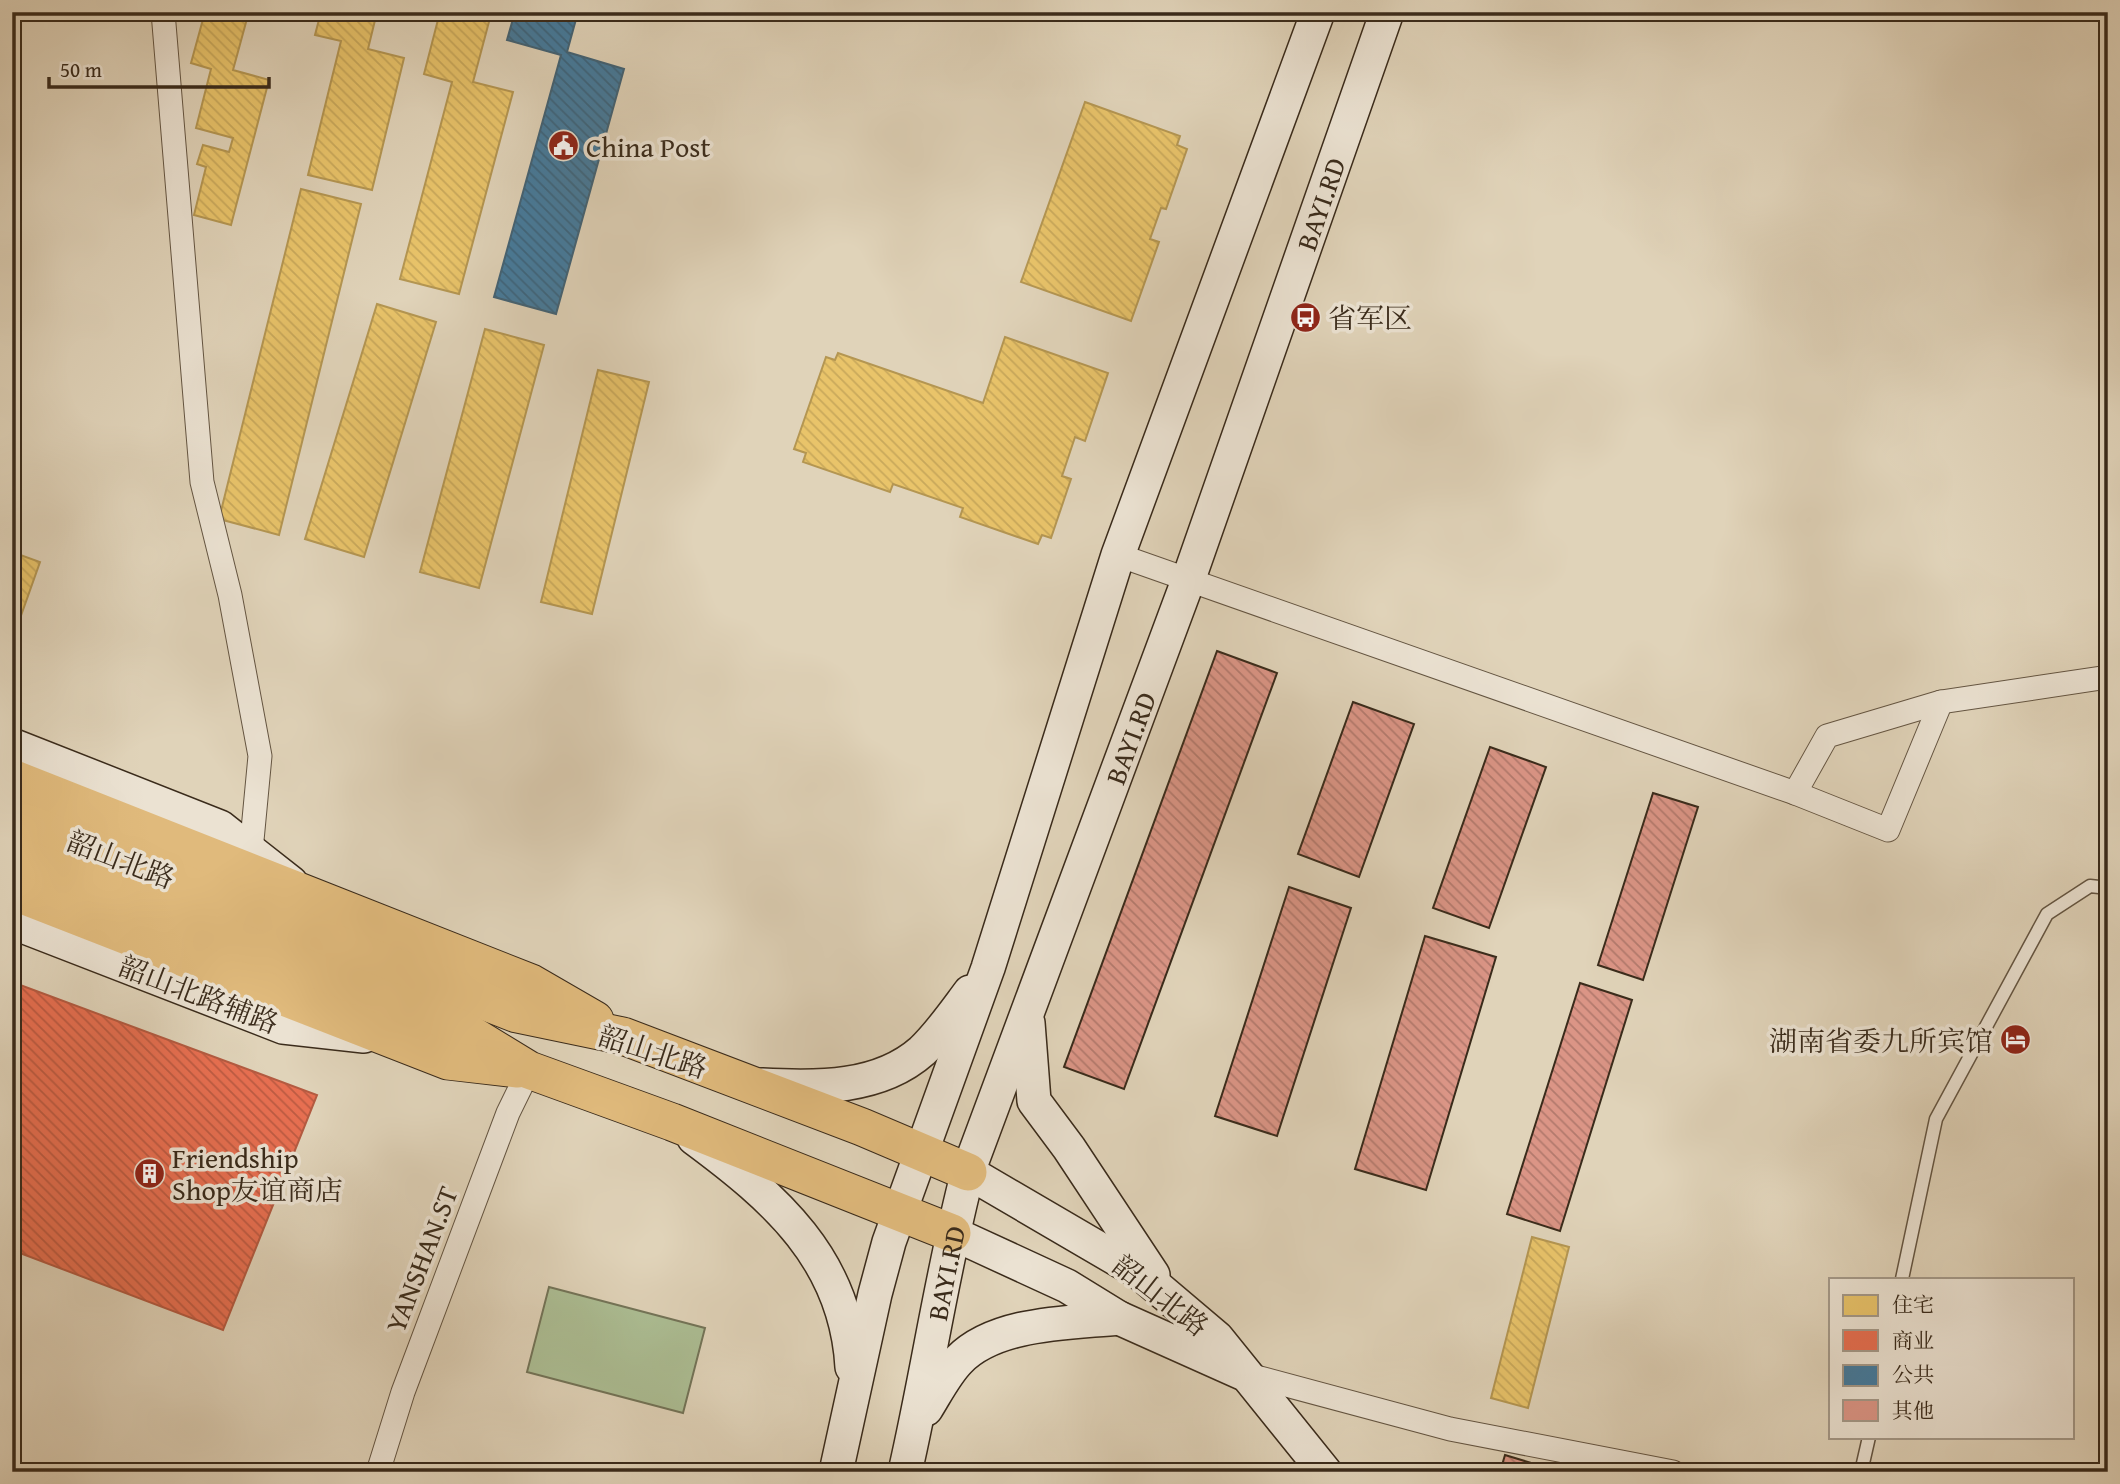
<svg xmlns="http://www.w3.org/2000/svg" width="2120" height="1484" viewBox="0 0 2120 1484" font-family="'Gentium Book Plus','Noto Serif SC',serif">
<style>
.pitch{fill:#acbe94;stroke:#737458;stroke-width:2}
.homes{fill:url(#homes-back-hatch);stroke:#b49652;stroke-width:2}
.shops{fill:url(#shops-back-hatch);stroke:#b35b41;stroke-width:2}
.public{fill:url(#public-back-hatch);stroke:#426376;stroke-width:2}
.building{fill:url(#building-back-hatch);stroke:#3a2b1b;stroke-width:2}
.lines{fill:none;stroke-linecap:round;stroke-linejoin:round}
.lane-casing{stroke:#645542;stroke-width:15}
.street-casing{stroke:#645542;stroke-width:25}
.secondary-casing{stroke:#3a2b1b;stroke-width:36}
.primary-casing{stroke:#3a2b1b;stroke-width:39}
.lane{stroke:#ebe2d2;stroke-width:12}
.street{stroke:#ebe2d2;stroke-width:23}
.secondary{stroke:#ebe2d2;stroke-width:33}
.primary{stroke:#e0ba7c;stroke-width:37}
.labels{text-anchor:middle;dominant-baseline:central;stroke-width:7;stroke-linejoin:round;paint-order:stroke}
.poi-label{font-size:28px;fill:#3a2b1b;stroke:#ebe2d2;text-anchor:start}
.street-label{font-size:28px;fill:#3a2b1b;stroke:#ebe2d2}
</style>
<defs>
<pattern id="homes-back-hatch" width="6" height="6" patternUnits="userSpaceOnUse" patternTransform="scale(1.75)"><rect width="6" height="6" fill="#e9c46a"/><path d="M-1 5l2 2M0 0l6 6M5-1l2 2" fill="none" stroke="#c9a95b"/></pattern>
<pattern id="shops-back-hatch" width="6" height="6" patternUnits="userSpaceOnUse" patternTransform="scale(1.75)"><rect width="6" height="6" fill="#e76f51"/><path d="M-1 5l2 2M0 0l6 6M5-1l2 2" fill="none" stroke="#bc5b42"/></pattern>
<pattern id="public-back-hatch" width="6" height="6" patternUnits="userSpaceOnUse" patternTransform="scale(1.75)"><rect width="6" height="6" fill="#457b9d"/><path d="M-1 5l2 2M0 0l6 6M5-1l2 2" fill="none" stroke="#3b657f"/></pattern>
<pattern id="building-back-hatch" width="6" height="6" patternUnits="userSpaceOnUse" patternTransform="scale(1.75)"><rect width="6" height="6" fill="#db9586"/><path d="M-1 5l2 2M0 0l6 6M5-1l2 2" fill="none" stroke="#b37a6d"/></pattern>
</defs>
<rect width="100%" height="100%" fill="#e0d3b9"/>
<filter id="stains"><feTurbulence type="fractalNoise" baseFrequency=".00286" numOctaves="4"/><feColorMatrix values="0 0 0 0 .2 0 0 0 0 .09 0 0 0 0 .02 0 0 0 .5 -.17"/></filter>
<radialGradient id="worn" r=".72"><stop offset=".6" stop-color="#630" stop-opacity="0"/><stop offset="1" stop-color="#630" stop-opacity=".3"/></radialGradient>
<!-- pitch -->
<polygon class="pitch" points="549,1287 705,1328 683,1413 527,1372"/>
<!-- homes -->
<g class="homes">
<polygon points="205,12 237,12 248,15 233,70 269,80 231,225 194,215 206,167 197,164 203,145 229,152 233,138 196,128 211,69 191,63"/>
<polygon points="321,12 377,12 368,49 404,58 372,190 308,175 341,41 315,35"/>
<polygon points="440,12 469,12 490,18 473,82 513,92 459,294 400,279 452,82 424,74"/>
<polygon points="1085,102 1180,136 1177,145 1187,149 1166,209 1161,208 1150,239 1159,242 1131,321 1021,282"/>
<polygon points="301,189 361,204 279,535 219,519"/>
<polygon points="377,304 436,322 364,557 305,539"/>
<polygon points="485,329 544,345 479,588 420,572"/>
<polygon points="1005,337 1108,373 1085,441 1075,437 1062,476 1071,479 1051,538 1042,535 1038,544 960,517 963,508 893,484 890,492 803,462 806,453 794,449 826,357 835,360 838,353 983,403"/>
<polygon points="598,370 649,382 592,614 541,602"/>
<polygon points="12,552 40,562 12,641"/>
<polygon points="1532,1237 1569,1247 1528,1408 1491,1398"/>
</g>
<!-- shops -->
<polygon class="shops" points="12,982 317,1095 223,1330 12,1250"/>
<!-- public -->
<polygon class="public" points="515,12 578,12 567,52 624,69 556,314 494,297 561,55 507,40"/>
<!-- building -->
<g class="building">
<polygon points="1217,651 1277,673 1124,1089 1064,1067"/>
<polygon points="1353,702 1414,724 1359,877 1298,854"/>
<polygon points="1490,747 1546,767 1489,928 1433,908"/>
<polygon points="1653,793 1698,807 1643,980 1598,965"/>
<polygon points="1289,887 1351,908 1277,1136 1215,1116"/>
<polygon points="1425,936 1496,957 1426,1190 1355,1169"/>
<polygon points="1580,983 1632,1000 1560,1231 1507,1214"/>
<polygon points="1505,1455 1561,1472 1500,1472"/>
</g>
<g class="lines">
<defs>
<g id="lane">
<polyline points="1902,1279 1936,1119 2047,914 2090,886 2108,888"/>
<polyline points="1861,1472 1869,1437"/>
</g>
<g id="street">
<polyline points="163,12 202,482 230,595 260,756 251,851"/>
<polyline points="1118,555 1795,793 1888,830 1941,702"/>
<polyline points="1795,793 1827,736 1941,702 2108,677"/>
<polyline points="1245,1374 1450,1429 1673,1472"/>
<polyline points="378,1472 403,1392 508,1113 529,1070"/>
</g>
<g id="secondary">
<polyline points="12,745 220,827 291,883"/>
<polyline points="12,922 283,1027 364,1036"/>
<polyline points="1028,1023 1034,1101 1069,1148 1153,1275"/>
<path d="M762,1085C817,1088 879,1089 922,1051C940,1034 955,1012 970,992"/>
<path d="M694,1138C775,1198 846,1259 852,1367"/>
<polyline points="968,1172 1139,1272 1217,1338 1325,1472"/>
<polyline points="952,1233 1067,1286 1119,1318 1242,1373"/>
<path d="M926,1409C936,1393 946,1373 959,1360C996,1322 1070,1323 1119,1318"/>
<polyline points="836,1472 875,1294 889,1242 988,968 1118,555 1318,12"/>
<path id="s1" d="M905,1472C928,1372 942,1271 968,1172L1189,578L1387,12"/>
</g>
<g id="primary">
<polyline points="12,778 531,983 595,1020"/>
<polyline points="12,817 517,1014 623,1036 862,1127 968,1172"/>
<polyline points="12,853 462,1029 529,1070 672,1122 952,1233"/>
<polyline points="12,891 448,1061 518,1069"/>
</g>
</defs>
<!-- lane casing -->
<use href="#lane" class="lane-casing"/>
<!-- street casing -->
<use href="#street" class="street-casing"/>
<!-- secondary casing -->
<use href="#secondary" class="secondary-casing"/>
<!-- primary casing -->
<use href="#primary" class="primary-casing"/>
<!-- lane -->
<use href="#lane" class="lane"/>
<!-- street -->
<use href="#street" class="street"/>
<!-- secondary -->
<use href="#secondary" class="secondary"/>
<!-- primary -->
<use href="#primary" class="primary"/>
</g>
<!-- icons -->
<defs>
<symbol id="civic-disc" viewBox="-11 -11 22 22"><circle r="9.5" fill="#8f2418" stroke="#ebe2d2"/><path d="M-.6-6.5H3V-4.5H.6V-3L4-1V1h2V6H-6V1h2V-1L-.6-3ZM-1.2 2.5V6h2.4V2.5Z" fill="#fff"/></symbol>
<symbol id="bus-disc" viewBox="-11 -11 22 22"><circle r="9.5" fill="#8f2418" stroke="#ebe2d2"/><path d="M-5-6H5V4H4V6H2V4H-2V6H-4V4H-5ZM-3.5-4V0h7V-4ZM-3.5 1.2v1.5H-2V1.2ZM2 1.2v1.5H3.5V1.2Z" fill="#fff"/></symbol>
<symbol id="hotel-disc" viewBox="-11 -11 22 22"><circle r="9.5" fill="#8f2418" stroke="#ebe2d2"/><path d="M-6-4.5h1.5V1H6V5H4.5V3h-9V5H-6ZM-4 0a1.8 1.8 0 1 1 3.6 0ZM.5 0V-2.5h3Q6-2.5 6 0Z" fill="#fff"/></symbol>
<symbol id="building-disc" viewBox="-11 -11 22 22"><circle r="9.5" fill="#8f2418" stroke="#ebe2d2"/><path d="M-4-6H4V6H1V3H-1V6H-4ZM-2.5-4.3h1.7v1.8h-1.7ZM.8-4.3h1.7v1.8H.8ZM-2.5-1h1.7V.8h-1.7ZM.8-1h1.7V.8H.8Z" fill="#fff"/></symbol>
</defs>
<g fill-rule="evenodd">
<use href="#civic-disc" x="546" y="128" width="35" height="35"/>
<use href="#bus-disc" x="1288" y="300" width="35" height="35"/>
<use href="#hotel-disc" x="1998" y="1022" width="35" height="35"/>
<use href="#building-disc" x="132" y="1156" width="35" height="35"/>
</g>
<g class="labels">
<!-- poi labels -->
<g class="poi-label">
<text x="586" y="146">China Post</text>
<text x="1328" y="317">省军区</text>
<text x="1993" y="1040" text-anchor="end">湖南省委九所宾馆</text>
<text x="172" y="1157">Friendship<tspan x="172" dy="32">Shop友谊商店</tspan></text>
</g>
<!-- street labels -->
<g class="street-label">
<text stroke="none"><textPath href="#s1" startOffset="1337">BAYI.RD</textPath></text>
<text stroke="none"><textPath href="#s1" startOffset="770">BAYI.RD</textPath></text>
<text transform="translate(121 859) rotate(21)">韶山北路</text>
<text transform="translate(199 994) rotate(21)">韶山北路辅路</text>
<text transform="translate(653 1051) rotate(18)">韶山北路</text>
<text transform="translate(421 1259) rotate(-69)">YANSHAN.ST</text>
<text stroke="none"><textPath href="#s1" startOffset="203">BAYI.RD</textPath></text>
<text transform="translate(1161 1295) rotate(38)">韶山北路</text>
</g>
</g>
<!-- margin -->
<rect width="2120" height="1484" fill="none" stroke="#e0d3b9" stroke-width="42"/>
<rect x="14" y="14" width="2092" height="1456" fill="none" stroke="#3a2b1b" stroke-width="3.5"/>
<rect x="21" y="21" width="2078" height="1442" fill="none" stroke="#3a2b1b" stroke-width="2"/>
<!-- legend -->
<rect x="1829" y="1278" width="245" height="161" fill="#ebe2d2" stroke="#a49989" stroke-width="2"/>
<rect x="1843" y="1295" width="35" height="21" fill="#e9c46a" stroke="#a49989" stroke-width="2"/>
<text x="1892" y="1312" font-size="21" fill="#3a2b1b">住宅</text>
<rect x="1843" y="1330" width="35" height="21" fill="#e76f51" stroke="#a49989" stroke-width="2"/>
<text x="1892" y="1348" font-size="21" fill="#3a2b1b">商业</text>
<rect x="1843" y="1365" width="35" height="21" fill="#457b9d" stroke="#a49989" stroke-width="2"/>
<text x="1892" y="1382" font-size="21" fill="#3a2b1b">公共</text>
<rect x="1843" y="1400" width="35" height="21" fill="#db9586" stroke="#a49989" stroke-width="2"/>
<text x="1892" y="1418" font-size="21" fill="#3a2b1b">其他</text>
<!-- scale -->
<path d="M49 77v10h220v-10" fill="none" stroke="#3a2b1b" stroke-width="3.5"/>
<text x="60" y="77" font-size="21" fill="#3a2b1b" stroke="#ebe2d2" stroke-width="5" paint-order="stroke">50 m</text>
<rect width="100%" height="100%" filter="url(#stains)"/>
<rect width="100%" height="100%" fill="url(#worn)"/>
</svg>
